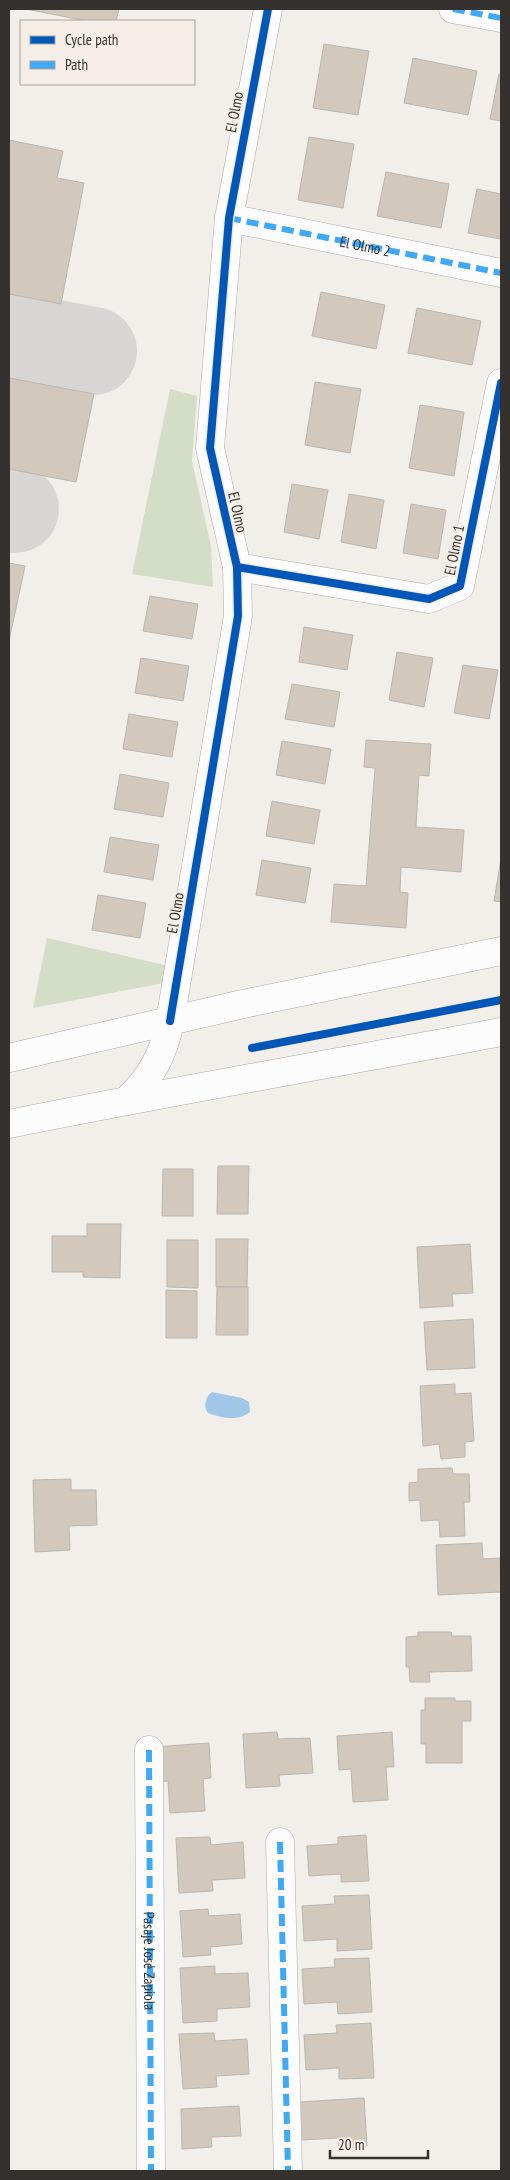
<svg xmlns="http://www.w3.org/2000/svg" width="510" height="2180" viewBox="0 0 510 2180" font-family="'PT Sans Narrow',sans-serif">
<style>
.green{fill:#d4ddc6}
.water{fill:#a0c8e6}
.lines{fill:none;stroke-linecap:round;stroke-linejoin:round}
.taxiway{stroke:#d8d6d4;stroke-width:88}
.building{fill:#d3c8bc;stroke:#b9b6b3}
.minor-casing{stroke:#aeaba9;stroke-width:29}
.major-casing{stroke:#aeaba9;stroke-width:29}
.minor{stroke:#fdfcfc;stroke-width:28}
.major{stroke:#fdfcfc;stroke-width:28}
.quiet{stroke:#3fa9f5;stroke-width:6;stroke-dasharray:12 6;stroke-linecap:butt}
.cycleway-casing{stroke:#f5eee6;stroke-width:11}
.cycleway{stroke:#0057b8;stroke-width:8}
.labels{text-anchor:middle;dominant-baseline:central;stroke-width:4;stroke-linejoin:round;paint-order:stroke}
.street-label{font-size:15px;fill:#34312e;stroke:#f5eee6}
</style>
<rect width="100%" height="100%" fill="#f2eeea"/>
<!-- green -->
<g class="green">
<polygon points="170,389 197,396 192,461 211,546 213,587 132,574"/>
<polygon points="47,938 169,966 169,982 33,1008"/>
</g>
<!-- water -->
<path class="water" d="M212,1392L242,1398L249,1402L250,1412C238,1422 221,1418 208,1413C203,1407 205,1397 212,1392Z"/>
<g class="lines">
<!-- taxiway -->
<g class="taxiway">
<polyline points="9,335 93,351"/>
<polyline points="9,509 15,509"/>
</g>
</g>
<!-- building -->
<g class="building">
<polygon points="26,9 119,9 116,21 87,21"/>
<polygon points="324,44 369,51 358,115 313,108"/>
<polygon points="413,58 477,71 468,115 404,103"/>
<polygon points="499,74 501,75 501,121 490,119"/>
<polygon points="309,137 354,144 343,208 298,200"/>
<polygon points="9,140 63,151 57,178 84,183 61,304 9,294"/>
<polygon points="386,172 449,184 441,228 377,216"/>
<polygon points="477,189 501,194 501,239 468,233"/>
<polygon points="321,292 385,305 376,349 312,336"/>
<polygon points="417,308 481,321 472,365 408,353"/>
<polygon points="9,378 94,394 76,482 9,469"/>
<polygon points="315,382 361,389 350,453 305,445"/>
<polygon points="420,405 464,412 454,476 409,468"/>
<polygon points="292,484 328,490 319,539 284,532"/>
<polygon points="349,494 384,500 376,549 341,542"/>
<polygon points="411,504 446,510 438,559 403,553"/>
<polygon points="9,563 25,566 9,641"/>
<polygon points="150,596 198,604 192,639 143,631"/>
<polygon points="304,627 353,635 347,670 299,662"/>
<polygon points="397,652 433,658 424,707 389,700"/>
<polygon points="141,658 189,666 183,701 135,693"/>
<polygon points="463,665 498,670 489,719 454,713"/>
<polygon points="292,684 340,692 334,727 285,719"/>
<polygon points="129,714 178,722 172,757 123,749"/>
<polygon points="366,740 431,744 429,776 419,775 416,827 464,830 461,872 401,867 400,892 408,893 406,928 331,922 334,884 366,886 375,768 364,767"/>
<polygon points="282,741 331,749 325,784 276,775"/>
<polygon points="120,774 169,783 163,817 114,809"/>
<polygon points="272,801 320,810 314,844 266,836"/>
<polygon points="110,837 159,845 153,880 104,872"/>
<polygon points="501,859 501,902 494,901"/>
<polygon points="262,860 311,868 305,903 256,895"/>
<polygon points="98,895 146,903 140,938 92,930"/>
<polygon points="218,1166 249,1166 248,1214 217,1214"/>
<polygon points="163,1169 193,1169 193,1216 162,1216"/>
<polygon points="87,1224 121,1224 120,1278 83,1277 83,1272 52,1272 52,1236 87,1236"/>
<polygon points="216,1239 248,1239 247,1287 216,1287"/>
<polygon points="167,1240 198,1240 198,1288 167,1287"/>
<polygon points="470,1244 473,1293 452,1294 453,1306 420,1308 417,1247"/>
<polygon points="217,1287 248,1287 248,1335 216,1335"/>
<polygon points="166,1290 197,1291 197,1338 166,1338"/>
<polygon points="473,1319 475,1368 427,1370 424,1322"/>
<polygon points="455,1384 455,1394 471,1393 474,1441 465,1442 465,1457 441,1459 439,1444 423,1446 420,1386"/>
<polygon points="452,1468 453,1474 469,1474 470,1502 464,1502 465,1536 440,1537 439,1520 421,1521 420,1500 409,1501 409,1483 418,1482 418,1469"/>
<polygon points="71,1479 71,1490 96,1490 97,1525 69,1526 70,1550 35,1552 33,1480"/>
<polygon points="482,1543 483,1559 500,1558 501,1592 438,1595 436,1545"/>
<polygon points="418,1632 451,1632 452,1636 471,1636 472,1671 429,1672 430,1682 410,1682 409,1667 406,1667 406,1637 418,1636"/>
<polygon points="425,1698 455,1698 455,1701 471,1701 471,1721 462,1721 462,1763 426,1763 426,1744 421,1744 421,1710 425,1710"/>
<polygon points="277,1732 278,1739 310,1738 313,1773 279,1775 280,1786 246,1788 243,1734"/>
<polygon points="392,1732 394,1767 386,1767 388,1800 353,1802 351,1769 339,1770 337,1736"/>
<polygon points="209,1743 211,1778 203,1779 205,1811 170,1813 168,1781 157,1782 154,1747"/>
<polygon points="366,1835 369,1881 341,1882 341,1874 309,1876 307,1846 338,1844 338,1837"/>
<polygon points="210,1837 211,1845 243,1842 245,1878 212,1880 213,1891 179,1893 176,1838"/>
<polygon points="369,1895 372,1949 337,1951 337,1939 304,1941 302,1906 335,1904 334,1896"/>
<polygon points="208,1909 209,1916 240,1914 242,1944 210,1947 211,1955 183,1957 180,1911"/>
<polygon points="369,1958 372,2012 338,2014 337,2002 304,2004 302,1969 335,1967 334,1959"/>
<polygon points="215,1966 215,1974 248,1973 250,2007 217,2009 217,2021 183,2023 180,1968"/>
<polygon points="371,2023 374,2078 339,2079 339,2068 306,2070 304,2035 337,2033 336,2025"/>
<polygon points="214,2033 215,2041 247,2039 249,2074 216,2076 217,2087 183,2089 179,2034"/>
<polygon points="364,2098 367,2146 339,2148 338,2138 301,2140 299,2102"/>
<polygon points="239,2106 241,2136 211,2137 212,2147 182,2149 181,2109"/>
</g>
<g class="lines">
<defs>
<g id="minor">
<polyline points="453,9 501,18"/>
<path id="s1" d="M229,218L501,273"/>
<polyline points="237,567 429,599 460,586 501,383"/>
<polyline points="170,1021 238,616 237,567 210,448 229,218 268,9"/>
<path id="s2" d="M149,1750L151,2171"/>
<polyline points="280,1842 288,2171"/>
</g>
<g id="major">
<polyline points="9,1058 243,1004 501,951"/>
<path d="M126,1101C151,1078 164,1054 170,1021"/>
<path d="M9,1124C172,1091 337,1063 501,1032"/>
</g>
</defs>
<!-- minor casing -->
<use href="#minor" class="minor-casing"/>
<!-- major casing -->
<use href="#major" class="major-casing"/>
<!-- minor -->
<use href="#minor" class="minor"/>
<!-- major -->
<use href="#major" class="major"/>
<!-- quiet -->
<g class="quiet">
<polyline points="453,9 501,18"/>
<polyline points="229,218 501,273"/>
<polyline points="149,1750 151,2171"/>
<polyline points="280,1842 288,2171"/>
</g>
<defs>
<g id="cycleway">
<polyline points="237,567 429,599 460,586 501,383"/>
<polyline points="170,1021 238,616 237,567 210,448 229,218 268,9"/>
<polyline points="252,1048 501,1000"/>
</g>
</defs>
<!-- cycleway casing -->
<use href="#cycleway" class="cycleway-casing"/>
<!-- cycleway -->
<use href="#cycleway" class="cycleway"/>
</g>
<g class="labels">
<!-- street labels -->
<g class="street-label">
<text transform="translate(234 112) rotate(-79)">El Olmo</text>
<text stroke="none"><textPath href="#s1" startOffset="139">El Olmo 2</textPath></text>
<text transform="translate(238 512) rotate(77)">El Olmo</text>
<text transform="translate(454 550) rotate(-79)">El Olmo 1</text>
<text transform="translate(175 913) rotate(-80)">El Olmo</text>
<text stroke="none"><textPath href="#s2" startOffset="211">Pasaje José Zapiola</textPath></text>
</g>
</g>
<!-- border -->
<rect width="510" height="2180" fill="none" stroke="#34312e" stroke-width="20"/>
<!-- legend -->
<rect x="20" y="20" width="175" height="65" fill="#f5eee6" stroke="#a8a29c"/>
<rect x="30" y="36" width="25" height="8" fill="#0057b8" stroke="#a8a29c"/>
<text x="65" y="45" font-size="15" fill="#34312e">Cycle path</text>
<rect x="30" y="61" width="25" height="8" fill="#3fa9f5" stroke="#a8a29c"/>
<text x="65" y="70" font-size="15" fill="#34312e">Path</text>
<!-- scale -->
<path d="M330 2150v8h98v-8" fill="none" stroke="#34312e" stroke-width="2.5"/>
<text x="338" y="2150" font-size="15" fill="#34312e" stroke="#f5eee6" stroke-width="4" paint-order="stroke">20 m</text>
</svg>
